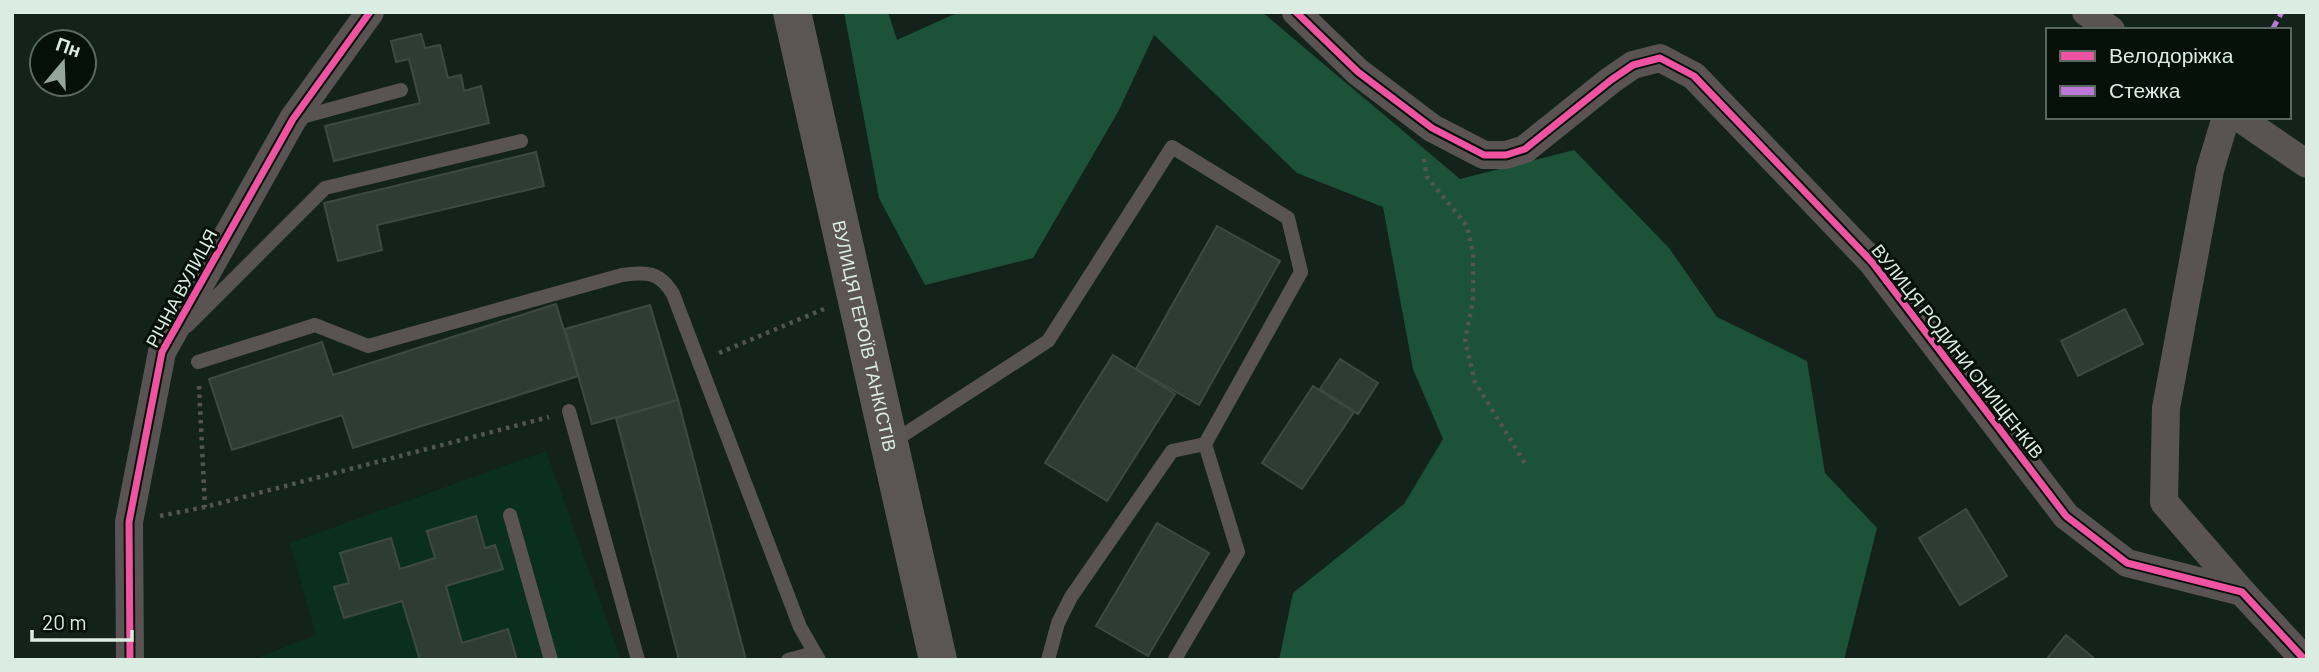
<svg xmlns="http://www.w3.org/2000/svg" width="2319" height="672" viewBox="0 0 2319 672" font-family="Barlow,sans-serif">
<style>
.built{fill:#0a2f1e}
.forest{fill:#1c5238}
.building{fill:#2f3c35;stroke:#3d4a43;stroke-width:2}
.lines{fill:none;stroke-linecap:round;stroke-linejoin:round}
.path{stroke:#545552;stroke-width:4.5;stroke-dasharray:3.5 5;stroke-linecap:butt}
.service{stroke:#595453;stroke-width:14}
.minor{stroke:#595453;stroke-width:28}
.secondary{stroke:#5c5555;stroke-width:38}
.quiet{stroke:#ba77d6;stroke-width:5;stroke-dasharray:10 5;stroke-linecap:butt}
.cycleway-casing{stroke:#051009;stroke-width:11}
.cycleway{stroke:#f153a3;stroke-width:7}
.labels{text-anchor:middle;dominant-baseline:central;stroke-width:6;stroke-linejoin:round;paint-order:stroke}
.street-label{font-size:18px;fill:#dbede2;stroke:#051009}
</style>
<rect width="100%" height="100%" fill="#13231b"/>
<!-- built -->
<polygon class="built" points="546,451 621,660 252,660 316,635 290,543"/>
<!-- forest -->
<polygon class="forest" points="844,12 888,12 897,40 959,12 1262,12 1460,179 1574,150 1669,248 1717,317 1807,361 1825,473 1877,528 1844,660 1279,660 1293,593 1404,504 1443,439 1413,369 1383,207 1297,173 1154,35 1118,112 1033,258 925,285 879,198"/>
<!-- building -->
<g class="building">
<polygon points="421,34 425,48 440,45 448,78 461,75 464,91 481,86 489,123 334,161 325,126 420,103 409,59 396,62 391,41"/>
<polygon points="536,152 544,186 377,225 382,250 338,261 324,203"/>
<polygon points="1217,226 1280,261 1199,405 1136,369"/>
<polygon points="556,304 578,376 353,448 342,415 232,450 209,379 322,342 333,375"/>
<polygon points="650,305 678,400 592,424 565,329"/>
<polygon points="2125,309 2143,344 2078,376 2061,341"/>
<polygon points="1113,355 1175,394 1107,501 1045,463"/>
<polygon points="1340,359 1378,383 1358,414 1320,389"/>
<polygon points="1313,386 1354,412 1302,489 1262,463"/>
<polygon points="678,400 746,660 679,660 616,418"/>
<polygon points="1966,509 2007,576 1960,605 1919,538"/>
<polygon points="476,516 485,548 495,545 503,569 446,586 462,643 508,629 517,660 420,660 402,601 344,618 334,587 349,583 340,553 391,538 400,569 435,558 427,531"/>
<polygon points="1157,523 1209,553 1148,656 1096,626"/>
<polygon points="2066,635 2096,660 2046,660"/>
</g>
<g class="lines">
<!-- path -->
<g class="path">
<polyline points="1424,159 1427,177 1467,226 1473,253 1473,300 1465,341 1475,382 1526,465"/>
<polyline points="719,353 824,309"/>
<polyline points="199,386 205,507"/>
<polyline points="160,516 205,507 549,417"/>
</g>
<!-- service -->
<g class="service">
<polyline points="298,118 401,90"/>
<polyline points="187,326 325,188 521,141"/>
<path d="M198,362L315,325L368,346L622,275C647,272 659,271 673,294L800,627L819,660"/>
<polyline points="569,411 638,660"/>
<polyline points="891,443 1048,341 1172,147 1288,218 1301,272 1205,444 1172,451 1071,597 1058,623 1048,660"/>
<polyline points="510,515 551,660"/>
<polyline points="1175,659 1238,552 1205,444"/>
<polyline points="788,660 814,653"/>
</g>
<!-- minor -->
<g class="minor">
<polyline points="1296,12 1358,72 1432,128 1484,155 1506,155 1525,149 1611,80 1633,65 1660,58 1694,76 1872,262 2066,516 2127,563 2242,592 2305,660"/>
<polyline points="2086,12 2111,30"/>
<polyline points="2226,117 2210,170 2166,408 2164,502 2242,592"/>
<polyline points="2238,117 2307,164"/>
<polyline points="130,660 129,522 162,352 293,119 370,12"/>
</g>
<!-- secondary -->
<path class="secondary" id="s1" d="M792,12L938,660"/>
<!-- quiet -->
<polyline class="quiet" points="2272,30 2282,12"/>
<defs>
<g id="cycleway">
<polyline points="1296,12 1358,72 1432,128 1484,155 1506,155 1525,149 1611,80 1633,65 1660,58 1694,76 1872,262 2066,516 2127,563 2242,592 2305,660"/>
<polyline points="130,660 129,522 162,352 293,119 370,12"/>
</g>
</defs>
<!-- cycleway casing -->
<use href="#cycleway" class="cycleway-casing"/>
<!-- cycleway -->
<use href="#cycleway" class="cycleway"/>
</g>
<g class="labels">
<!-- street labels -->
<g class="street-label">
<text transform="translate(181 288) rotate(-62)">РІЧНА ВУЛИЦЯ</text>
<text stroke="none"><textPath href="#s1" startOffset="332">ВУЛИЦЯ ГЕРОЇВ ТАНКІСТІВ</textPath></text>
<text transform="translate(1958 351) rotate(52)">ВУЛИЦЯ РОДИНИ ОНИЩЕНКІВ</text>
</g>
</g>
<!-- border -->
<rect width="2319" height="672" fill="none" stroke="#dbede2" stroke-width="28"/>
<!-- legend -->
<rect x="2046" y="28" width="245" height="91" fill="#051009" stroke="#5b6860" stroke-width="2"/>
<rect x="2060" y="51" width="35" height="10" fill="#f153a3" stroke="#5b6860" stroke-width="2"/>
<text x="2109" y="63" font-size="21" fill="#dbede2">Велодоріжка</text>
<rect x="2060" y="86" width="35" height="10" fill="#ba77d6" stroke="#5b6860" stroke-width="2"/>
<text x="2109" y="98" font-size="21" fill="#dbede2">Стежка</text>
<!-- north arrow -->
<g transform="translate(63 63) rotate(19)"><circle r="33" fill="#051009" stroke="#5b6860" stroke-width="2"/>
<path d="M0-5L12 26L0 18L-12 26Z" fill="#95a69c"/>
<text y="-10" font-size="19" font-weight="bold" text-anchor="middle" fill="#dbede2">Пн</text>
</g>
<!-- scale -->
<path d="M32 630v10h100v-10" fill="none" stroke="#dbede2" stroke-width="3.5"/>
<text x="42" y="630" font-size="21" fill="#dbede2" stroke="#051009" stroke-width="5" paint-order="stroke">20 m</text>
</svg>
